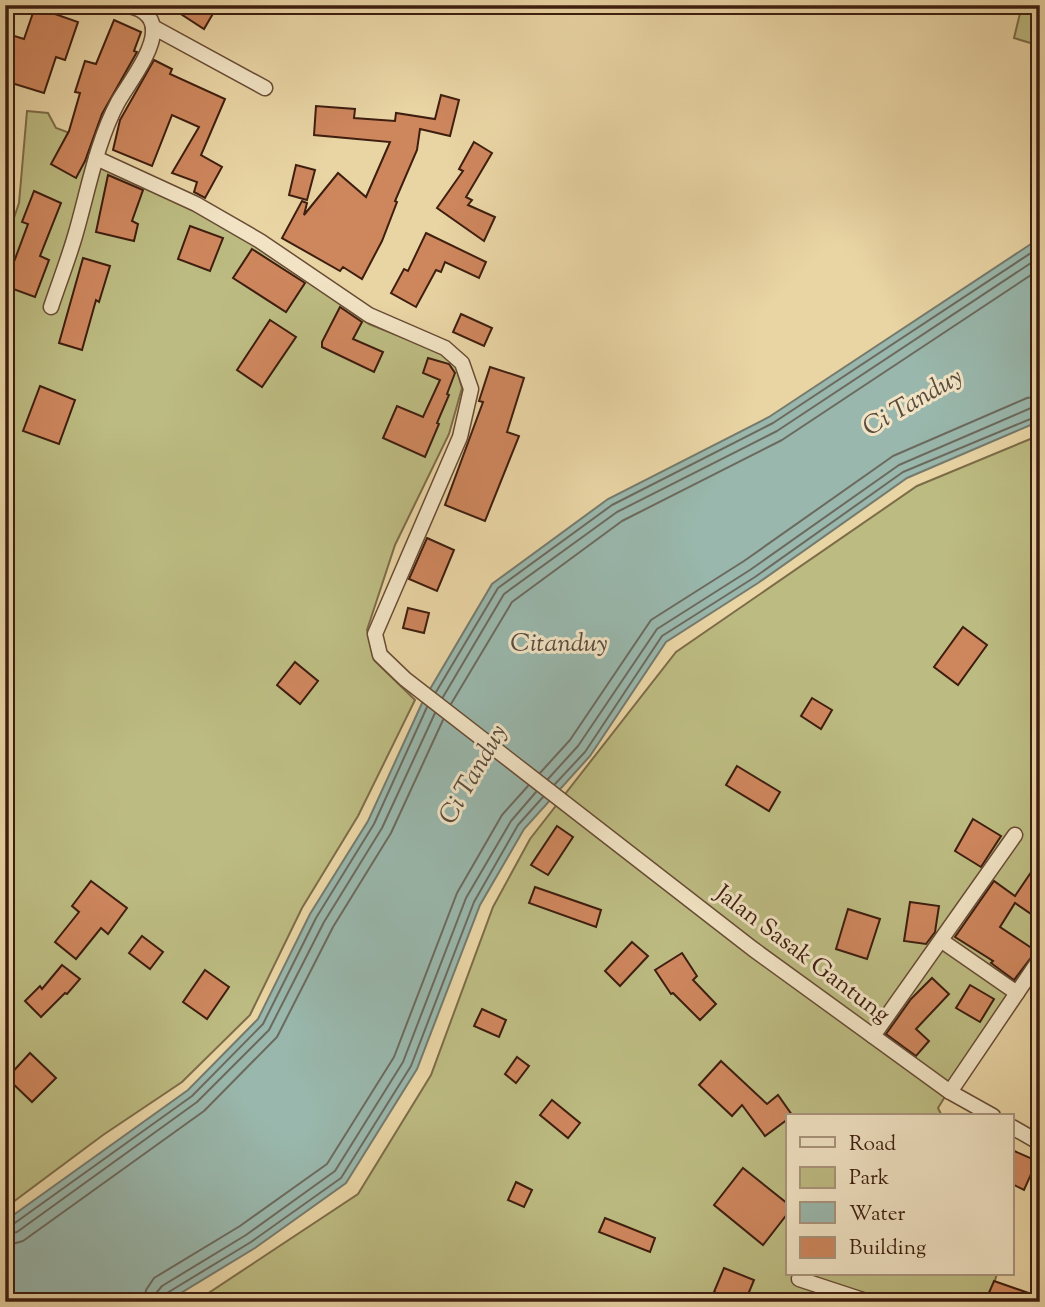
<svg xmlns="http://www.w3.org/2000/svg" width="1045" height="1307" viewBox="0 0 1045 1307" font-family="'Sorts Mill Goudy',serif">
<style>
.green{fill:#bcbb81;stroke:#7d6c48;stroke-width:2}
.water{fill:#99b7ac;stroke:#757a6d;stroke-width:2}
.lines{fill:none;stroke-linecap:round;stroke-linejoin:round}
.shore{stroke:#6c6a5e;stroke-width:2}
.building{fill:#ce865d;stroke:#3e1e0f;stroke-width:2}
.street-casing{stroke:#694c34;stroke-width:17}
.street{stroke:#f1e3c4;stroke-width:14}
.labels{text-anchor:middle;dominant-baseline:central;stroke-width:6;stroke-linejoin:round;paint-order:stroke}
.street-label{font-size:24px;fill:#3e1e0f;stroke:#f1e3c4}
.water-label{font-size:26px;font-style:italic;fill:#594c3e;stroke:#f1e3c4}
</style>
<rect width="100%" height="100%" fill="#e9d4a4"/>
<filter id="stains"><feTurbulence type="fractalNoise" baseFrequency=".00286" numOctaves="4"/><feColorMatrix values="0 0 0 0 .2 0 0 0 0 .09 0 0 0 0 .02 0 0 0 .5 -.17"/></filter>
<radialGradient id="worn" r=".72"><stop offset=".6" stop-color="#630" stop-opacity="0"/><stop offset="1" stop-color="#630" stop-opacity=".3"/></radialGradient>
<!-- green -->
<g class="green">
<polygon points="1022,5 1040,5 1040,46 1014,38"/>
<polygon points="27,111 48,113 56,128 94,142 90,162 193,209 256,245 369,324 439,352 455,364 462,388 449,434 395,545 367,630 374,660 415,700 358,816 302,908 250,1015 182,1082 103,1135 5,1208 5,244 19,203"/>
<polygon points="1040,435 1040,942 938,1108 942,1116 788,1116 788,1274 997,1274 988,1302 195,1302 358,1194 431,1075 493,907 530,839 676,652 917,486"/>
</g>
<!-- water -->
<polygon class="water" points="1040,238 1040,421 907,478 758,583 666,642 590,756 524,829 480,905 417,1069 346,1183 255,1248 166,1302 5,1302 5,1221 188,1090 258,1019 310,914 368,821 423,701 492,584 608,499 769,417"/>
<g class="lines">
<!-- shore -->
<g class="shore">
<polyline points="436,692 498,588 612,505 773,423 1040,247"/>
<polyline points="443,697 504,594 617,512 777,431 1040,257"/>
<polyline points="451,704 512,602 622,521 782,440 1040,269"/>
<polyline points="540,773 570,740 651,620 744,561 893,456 1027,398 1040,396"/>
<polyline points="548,779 578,746 657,629 750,570 899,465 1031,408 1040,406"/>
<polyline points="555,784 585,752 662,636 755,577 903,472 1040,415"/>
<polyline points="5,1226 12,1225 192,1096 263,1024 316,918 374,824 427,707"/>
<polyline points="5,1235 17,1232 197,1102 269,1030 324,922 382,828 435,713"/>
<polyline points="5,1246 23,1241 204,1111 277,1037 333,927 391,833 443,720"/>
<polyline points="144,1302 146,1290 154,1278 240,1226 327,1164 394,1057 457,893 502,815 528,786"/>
<polyline points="155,1302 157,1292 162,1286 246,1235 335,1171 403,1062 466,898 511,821 536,792"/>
<polyline points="164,1302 167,1293 251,1242 341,1178 411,1066 474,902 518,825 543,797"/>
</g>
</g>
<!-- building -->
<g class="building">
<polygon points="167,5 218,5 204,29"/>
<polygon points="35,7 78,22 65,60 56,57 44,93 5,81 5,33 24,39"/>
<polygon points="114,20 141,32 134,51 137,52 102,114 85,161 76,178 51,164 69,131 80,93 75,92 85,61 96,64"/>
<polygon points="154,60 172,69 170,74 225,99 201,155 222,167 205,198 194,192 197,182 172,173 199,127 172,115 152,166 113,150 120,120"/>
<polygon points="441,95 459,100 450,136 420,129 417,150 395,201 397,202 382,241 362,279 343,267 340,271 282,238 302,201 307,203 304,215 338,173 366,197 390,142 314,135 316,106 355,109 354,118 395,121 396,113 435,119"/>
<polygon points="474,142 492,153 466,197 472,200 468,205 495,217 484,241 437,208 463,171 459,169"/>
<polygon points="296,165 315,170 307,200 289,195"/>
<polygon points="108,175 143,190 132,221 138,224 134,241 96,232"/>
<polygon points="34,191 61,203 40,256 49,260 35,297 5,286 28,224 22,222"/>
<polygon points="190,226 223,238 210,271 178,259"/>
<polygon points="426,233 486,262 479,278 445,262 441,272 436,270 416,307 391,293 404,269 408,271"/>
<polygon points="252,249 305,283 286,312 233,278"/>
<polygon points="83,258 110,266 99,302 96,300 82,350 59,343"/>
<polygon points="340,307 362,322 353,339 383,352 374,372 322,347 322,342"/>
<polygon points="461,314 492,328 484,346 453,332"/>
<polygon points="270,320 296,337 262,387 237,370"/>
<polygon points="428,358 449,364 455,373 447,394 449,395 437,423 439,424 425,457 383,438 397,406 423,417 440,380 423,373"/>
<polygon points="490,367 524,378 507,432 519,436 485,521 445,505 483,402 479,401"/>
<polygon points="40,386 75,400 59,444 23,431"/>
<polygon points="427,538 454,550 437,591 409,579"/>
<polygon points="408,608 429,613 424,633 403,628"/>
<polygon points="963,627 987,645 958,685 934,667"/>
<polygon points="295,662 318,681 300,704 277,685"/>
<polygon points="812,698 832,710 821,729 801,716"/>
<polygon points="737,766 780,792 769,811 726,785"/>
<polygon points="973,819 1001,836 981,867 955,851"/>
<polygon points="557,826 573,837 548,875 531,865"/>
<polygon points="1040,859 1040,920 1015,903 1000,927 1036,951 1014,980 991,963 993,961 955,937 994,881 1015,896"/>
<polygon points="91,881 127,908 108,934 101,928 76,959 55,942 79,912 72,906"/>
<polygon points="535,887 601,910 596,927 529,903"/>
<polygon points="910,902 939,906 935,932 926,944 904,941"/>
<polygon points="848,909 880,919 867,959 836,949"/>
<polygon points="142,936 163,952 150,969 129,953"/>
<polygon points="632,942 648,956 620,986 605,971"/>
<polygon points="682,953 697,976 693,980 716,1004 700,1020 673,993 671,994 655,970"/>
<polygon points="62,965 80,979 67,994 65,993 41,1017 25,1001 40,986 42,989"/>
<polygon points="205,970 229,987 207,1019 183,1002"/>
<polygon points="932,978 949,994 916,1029 929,1041 916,1056 886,1034 911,999"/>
<polygon points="970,985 994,999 980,1022 956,1008"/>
<polygon points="482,1009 506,1020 499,1037 474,1026"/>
<polygon points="30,1053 56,1078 32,1102 7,1078"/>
<polygon points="517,1057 529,1066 516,1083 505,1074"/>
<polygon points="721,1061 767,1104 778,1095 792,1115 788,1116 788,1119 765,1136 742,1105 732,1116 699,1085"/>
<polygon points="552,1100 580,1123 568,1138 540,1115"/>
<polygon points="1012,1150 1037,1161 1024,1190 1012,1184"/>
<polygon points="743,1168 788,1204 788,1213 763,1245 714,1205"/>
<polygon points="516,1182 532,1190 524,1207 508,1200"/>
<polygon points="605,1218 655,1238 650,1252 599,1232"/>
<polygon points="724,1268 754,1280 745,1302 737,1302 714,1292"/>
<polygon points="994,1281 1040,1297 1040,1302 985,1302"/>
</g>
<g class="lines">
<defs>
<g id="street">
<polyline points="153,27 265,88"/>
<polyline points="96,158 196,204 260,241 369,315 445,348 462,363 471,389 460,437 375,634 380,655 405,679 753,949 950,1092 993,1116"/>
<path d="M51,307C59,283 68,260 75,236C88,192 96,143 118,102C129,83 154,51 153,30C153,14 138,7 124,5"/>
<polyline points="942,941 1017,993"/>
<polyline points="873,1036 1015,835"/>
<polyline points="950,1092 1040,959"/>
<polyline points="1012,1127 1040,1143"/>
<polyline points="799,1279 869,1302"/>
</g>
</defs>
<!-- street casing -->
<use href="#street" class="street-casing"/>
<!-- street -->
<use href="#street" class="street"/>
</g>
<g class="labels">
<!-- street labels -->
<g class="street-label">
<text transform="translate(802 955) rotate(37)">Jalan Sasak Gantung</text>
</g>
<!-- water labels -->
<g class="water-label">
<text transform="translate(913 403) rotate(-30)">Ci Tanduy</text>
<text x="559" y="644">Citanduy</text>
<text transform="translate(474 775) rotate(-60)">Ci Tanduy</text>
</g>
</g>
<!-- margin -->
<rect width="1045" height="1307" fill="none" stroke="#e9d4a4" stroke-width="28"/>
<rect x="7" y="7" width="1031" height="1293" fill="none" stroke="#3e1e0f" stroke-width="3.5"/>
<rect x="14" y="14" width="1017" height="1279" fill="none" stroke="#3e1e0f" stroke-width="2"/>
<!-- legend -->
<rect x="786" y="1114" width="228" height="161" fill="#f1e3c4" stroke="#a9947c" stroke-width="2"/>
<rect x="800" y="1137" width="35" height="10" fill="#f1e3c4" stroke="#a9947c" stroke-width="2"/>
<text x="849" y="1150" font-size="21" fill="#3e1e0f">Road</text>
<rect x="800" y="1167" width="35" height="21" fill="#bcbb81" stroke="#a9947c" stroke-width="2"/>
<text x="849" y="1184" font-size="21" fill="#3e1e0f">Park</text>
<rect x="800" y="1202" width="35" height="21" fill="#99b7ac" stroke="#a9947c" stroke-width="2"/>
<text x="849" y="1220" font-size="21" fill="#3e1e0f">Water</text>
<rect x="800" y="1237" width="35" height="21" fill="#ce865d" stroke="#a9947c" stroke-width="2"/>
<text x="849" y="1254" font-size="21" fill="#3e1e0f">Building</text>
<rect width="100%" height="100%" filter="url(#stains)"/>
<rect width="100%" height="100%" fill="url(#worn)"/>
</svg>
